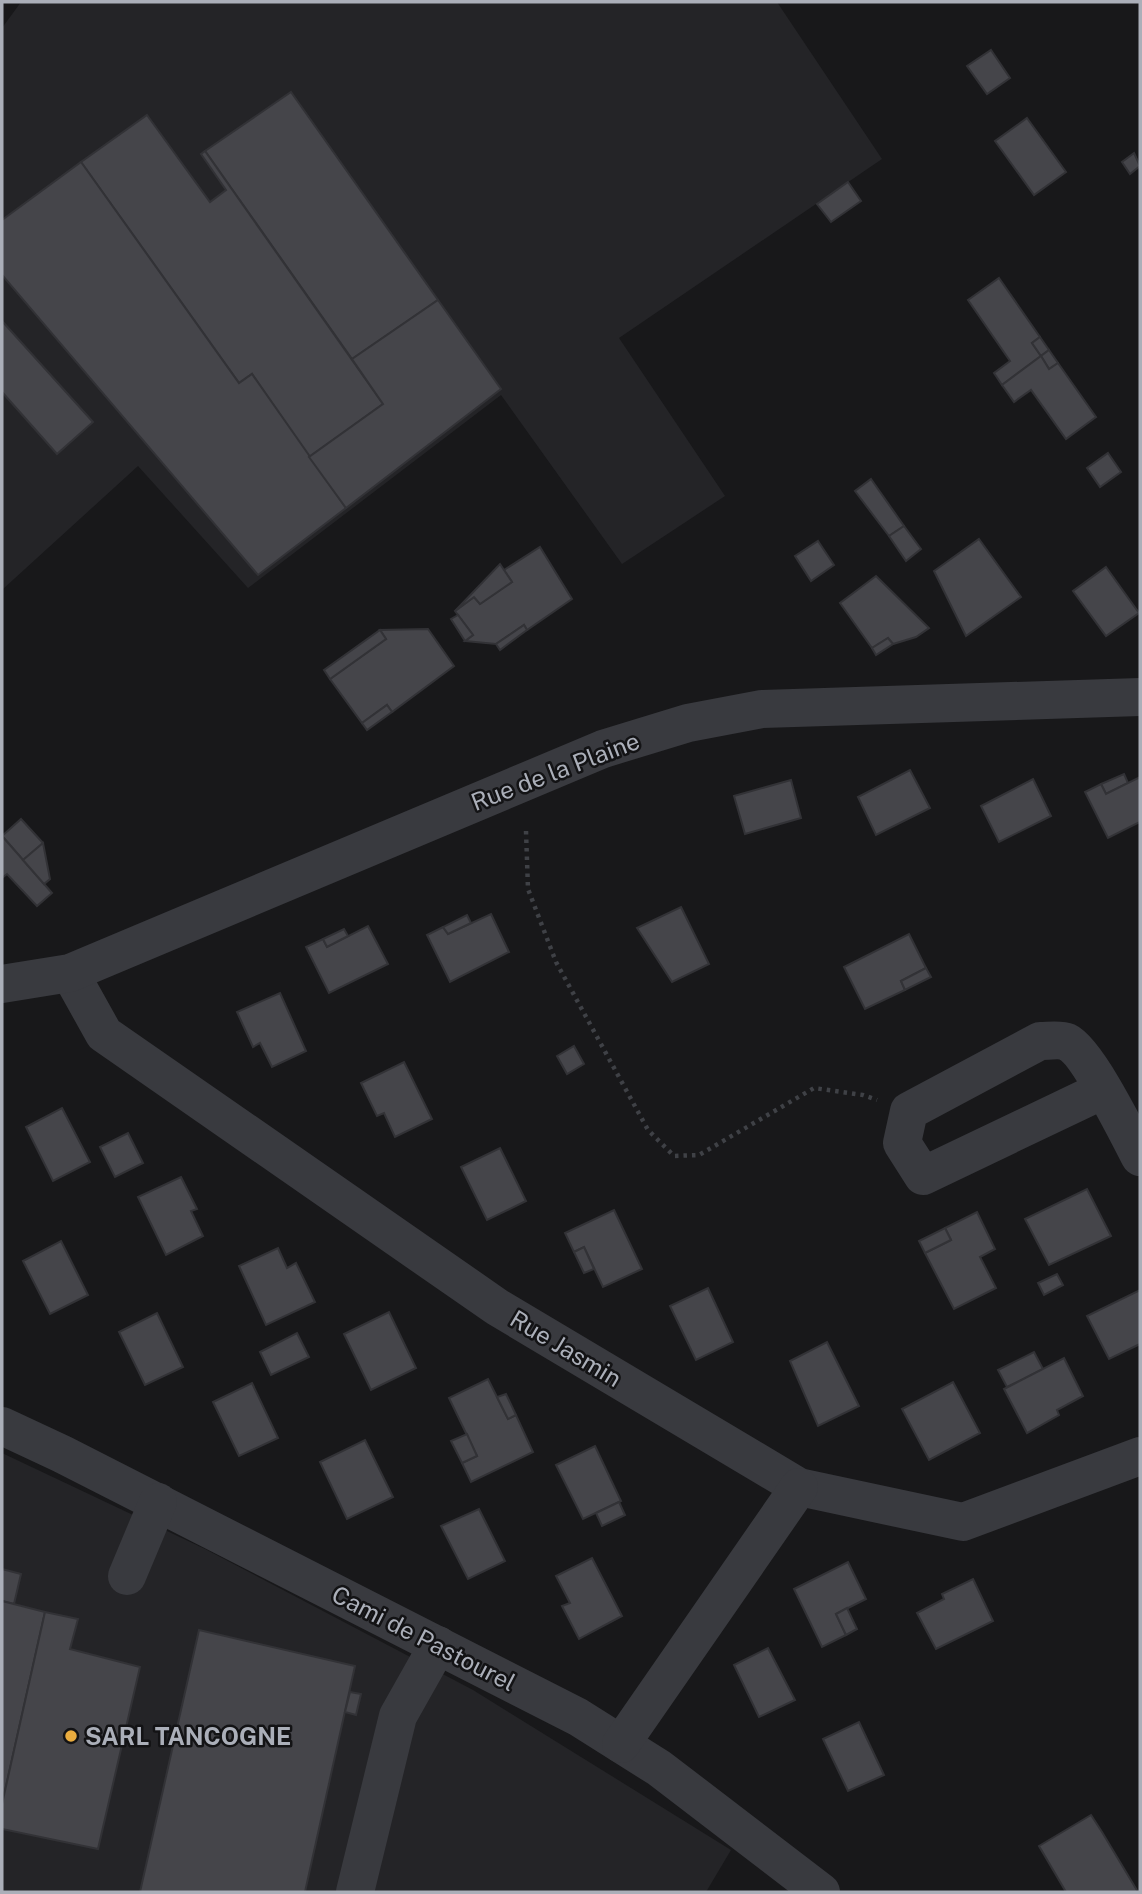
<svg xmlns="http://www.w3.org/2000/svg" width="1142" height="1894" viewBox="0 0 1142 1894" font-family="'Public Sans',sans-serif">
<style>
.built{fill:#242427}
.building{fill:#45454a;stroke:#323236;stroke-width:2}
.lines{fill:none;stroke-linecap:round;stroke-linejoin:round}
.path{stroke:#3f4146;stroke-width:4.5;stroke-dasharray:3.5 5;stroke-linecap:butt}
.minor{stroke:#393a3f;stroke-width:38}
.poi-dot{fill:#eaac3f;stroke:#131315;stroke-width:2.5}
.labels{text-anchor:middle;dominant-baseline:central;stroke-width:5;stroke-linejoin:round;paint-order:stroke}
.street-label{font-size:24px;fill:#abafb9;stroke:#131315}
.poi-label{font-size:24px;font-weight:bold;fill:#abafb9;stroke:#131315;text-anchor:start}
</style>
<rect width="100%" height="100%" fill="#18181a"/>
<!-- built -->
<g class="built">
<polygon points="21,2 777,2 882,159 619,338 725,496 622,564 501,395 248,588 138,466 3,589 2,28"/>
<polygon points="2,1453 205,1549 473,1690 731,1850 706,1892 2,1892"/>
</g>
<!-- building -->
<g class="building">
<polygon points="991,50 1010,78 987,94 967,66"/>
<polygon points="291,92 438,300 352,359 205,151"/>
<polygon points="147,115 210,202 226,190 201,154 205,151 383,404 309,457 252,374 239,383 81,162"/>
<polygon points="1027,118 1066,172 1034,195 995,141"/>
<polygon points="1134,153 1140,166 1130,174 1122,162"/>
<polygon points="81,162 239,383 252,374 346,508 258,575 2,275 2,220"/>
<polygon points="848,182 861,201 831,222 817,204"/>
<polygon points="999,278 1040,337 1032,343 1041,356 1002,385 994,373 1010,361 968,300"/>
<polygon points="438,300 501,389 346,508 309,457 383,404 352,359"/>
<polygon points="2,321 93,422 57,454 2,392"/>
<polygon points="1040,337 1049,350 1041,356 1032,343"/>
<polygon points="1049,350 1058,363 1049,369 1041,356"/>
<polygon points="1041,356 1049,369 1058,363 1096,417 1066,439 1031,390 1014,402 1002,385"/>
<polygon points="1108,453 1121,472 1100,487 1087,468"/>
<polygon points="871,479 904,526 889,536 855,491"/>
<polygon points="904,526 921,549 906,561 889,536"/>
<polygon points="979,539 1021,597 966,636 934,571"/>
<polygon points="818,541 834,565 811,581 795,556"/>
<polygon points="540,547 572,599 527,630 524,625 496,644 465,641 473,635 455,611 474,597 480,604 512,582 504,570"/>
<polygon points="500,564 512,582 480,604 474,597 455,611"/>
<polygon points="1106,567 1139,613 1106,636 1073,591"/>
<polygon points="876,576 929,628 916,637 893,644 888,638 872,648 840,603"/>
<polygon points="458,615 473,635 465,641 451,619"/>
<polygon points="524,625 527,630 500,650 496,644"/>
<polygon points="428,629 454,666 392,712 387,705 362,723 330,679 386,639 380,630"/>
<polygon points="380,630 386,639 330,679 324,670"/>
<polygon points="888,638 893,644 876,655 872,648"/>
<polygon points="387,705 392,712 367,730 362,723"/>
<polygon points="910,770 930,808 876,835 858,797"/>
<polygon points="1124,774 1128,783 1106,794 1101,784"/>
<polygon points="1140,777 1140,822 1108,838 1085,792 1101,784 1106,794"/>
<polygon points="1033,779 1051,816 999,842 981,806"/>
<polygon points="791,780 801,818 745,834 734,796"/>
<polygon points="21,819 43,843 23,860 2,836"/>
<polygon points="2,836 52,893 37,906 7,874 2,878"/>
<polygon points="43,843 50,879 44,884 23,860"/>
<polygon points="681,907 709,964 672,982 637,928"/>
<polygon points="491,914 509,952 450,982 427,935 443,927 448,934"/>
<polygon points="467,915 471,923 448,934 443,927"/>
<polygon points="368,926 388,964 329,993 306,947 323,939 327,947"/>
<polygon points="344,929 348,936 327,947 323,939"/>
<polygon points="909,934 926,968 901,981 905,990 865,1009 844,967"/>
<polygon points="926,968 931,977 905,990 901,981"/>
<polygon points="280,993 306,1051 272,1067 260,1043 253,1047 237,1012"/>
<polygon points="574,1046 584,1064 567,1074 557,1056"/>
<polygon points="404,1062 432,1119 395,1137 384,1113 377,1116 361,1083"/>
<polygon points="62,1108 90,1162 53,1181 26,1127"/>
<polygon points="128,1133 143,1163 115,1177 100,1147"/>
<polygon points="500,1148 526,1201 487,1220 461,1167"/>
<polygon points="181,1177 197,1209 191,1211 203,1236 166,1255 138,1197"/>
<polygon points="1087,1189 1111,1236 1049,1265 1025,1219"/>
<polygon points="614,1210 642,1269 603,1287 584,1247 574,1252 565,1233"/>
<polygon points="977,1212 995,1249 980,1257 996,1288 954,1309 925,1253 951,1240 945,1228"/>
<polygon points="945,1228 951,1240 925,1253 919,1241"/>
<polygon points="61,1241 88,1295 50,1314 23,1261"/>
<polygon points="584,1247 594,1269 584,1273 574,1252"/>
<polygon points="278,1248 287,1268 296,1263 315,1302 266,1325 239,1266"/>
<polygon points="1057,1274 1063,1285 1044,1295 1038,1283"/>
<polygon points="708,1288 733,1342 696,1360 670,1306"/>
<polygon points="1140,1290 1140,1344 1109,1359 1087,1316"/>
<polygon points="389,1312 416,1368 371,1390 344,1334"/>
<polygon points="157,1313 183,1367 145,1385 119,1332"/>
<polygon points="297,1333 309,1357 271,1375 260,1352"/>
<polygon points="827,1342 859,1406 818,1426 790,1361"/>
<polygon points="1034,1352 1043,1369 1007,1387 998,1370"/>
<polygon points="1064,1358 1083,1396 1057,1410 1059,1415 1027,1433 1004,1389"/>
<polygon points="488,1379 508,1419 516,1415 533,1452 471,1482 462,1463 477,1456 449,1398"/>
<polygon points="953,1382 980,1433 929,1460 902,1409"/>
<polygon points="252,1383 278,1438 239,1456 213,1402"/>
<polygon points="506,1394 516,1415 508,1419 497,1397"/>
<polygon points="467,1434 477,1456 462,1463 451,1441"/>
<polygon points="365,1440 393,1497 347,1519 320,1462"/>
<polygon points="595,1446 621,1501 583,1519 556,1465"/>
<polygon points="619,1502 625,1515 602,1526 596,1513"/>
<polygon points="479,1509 505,1561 468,1579 441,1526"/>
<polygon points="592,1558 622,1616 579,1639 562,1606 570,1603 556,1576"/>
<polygon points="848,1562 866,1599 836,1614 846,1635 822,1647 794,1589"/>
<polygon points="2,1569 21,1574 14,1604 2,1601"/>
<polygon points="973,1579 993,1621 936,1649 917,1613 944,1599 942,1594"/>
<polygon points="2,1601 45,1612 2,1804"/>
<polygon points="847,1608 857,1629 846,1635 836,1614"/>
<polygon points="45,1612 78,1619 70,1649 140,1667 98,1849 2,1829 2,1804"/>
<polygon points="199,1630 355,1666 305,1892 140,1892"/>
<polygon points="768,1648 795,1700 759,1717 734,1665"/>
<polygon points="350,1692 361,1694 356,1715 345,1712"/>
<polygon points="859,1722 884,1775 848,1791 823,1739"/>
<polygon points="1091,1815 1102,1832 1138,1892 1066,1892 1039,1846"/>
</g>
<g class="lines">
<!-- path -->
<polyline class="path" points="526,831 528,889 556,962 648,1130 674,1156 699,1155 814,1088 863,1095 877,1100"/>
<!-- minor -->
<g class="minor">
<polyline points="70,973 104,1034 497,1307 799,1487 963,1522 1140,1456"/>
<polyline points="2,984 70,973 603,749 688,723 762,709 1140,697"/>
<path d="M1103,1090L923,1176L902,1143L909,1111L1040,1041C1048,1041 1060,1039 1067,1042C1087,1051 1128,1134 1140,1157"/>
<polyline points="2,1426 62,1454 578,1717 659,1768 821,1892"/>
<polyline points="127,1576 158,1502"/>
<polyline points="621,1744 799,1487"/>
<polyline points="355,1892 398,1716 438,1645"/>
</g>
</g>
<!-- markers -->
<circle class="poi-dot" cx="71" cy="1736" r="7"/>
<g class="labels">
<!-- street labels -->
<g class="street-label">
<text transform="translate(555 771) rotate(-21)">Rue de la Plaine</text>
<text transform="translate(566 1348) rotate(31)">Rue Jasmin</text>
<text transform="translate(424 1638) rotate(27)">Cami de Pastourel</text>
</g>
<!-- poi labels -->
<g class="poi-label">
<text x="85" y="1736">SARL TANCOGNE</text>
</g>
</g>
<!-- border -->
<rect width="1142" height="1894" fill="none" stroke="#abafb9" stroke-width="7"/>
</svg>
